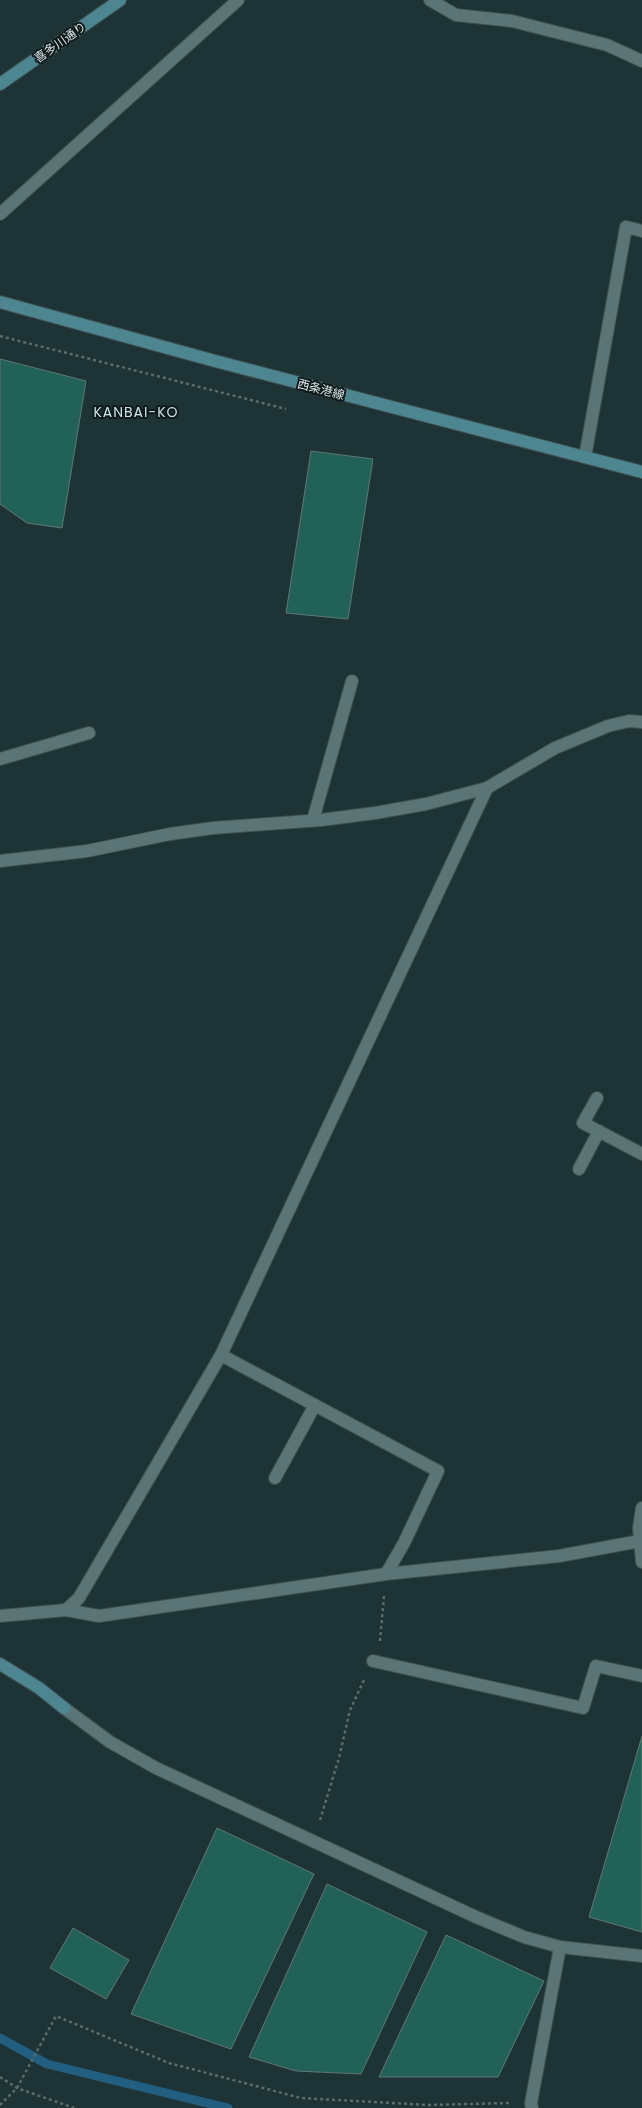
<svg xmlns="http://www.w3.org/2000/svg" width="642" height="2108" viewBox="0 0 642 2108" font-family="Poppins,'Noto Sans JP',sans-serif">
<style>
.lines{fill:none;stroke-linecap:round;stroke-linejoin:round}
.stream{stroke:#215e80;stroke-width:9}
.building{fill:#226157;stroke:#617873}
.street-casing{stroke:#3d5051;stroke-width:14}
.secondary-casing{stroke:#3d5051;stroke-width:14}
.path{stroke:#596c6e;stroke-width:2.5;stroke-dasharray:3 3;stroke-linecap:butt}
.street{stroke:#5b7475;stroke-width:12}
.secondary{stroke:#4d8690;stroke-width:12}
.labels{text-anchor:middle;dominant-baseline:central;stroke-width:4;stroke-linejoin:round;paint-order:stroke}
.street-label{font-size:12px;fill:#dbe8e9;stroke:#0f191a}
.quarter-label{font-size:14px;letter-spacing:1px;fill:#cae5e6;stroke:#0f191a}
</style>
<rect width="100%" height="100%" fill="#1d3335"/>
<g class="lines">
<!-- stream -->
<polyline class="stream" points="0,2038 47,2064 228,2108"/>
</g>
<!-- building -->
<g class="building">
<polygon points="0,359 86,381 62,528 27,523 0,504"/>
<polygon points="311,451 373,459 348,619 286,613"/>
<polygon points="642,1736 642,1932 589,1917"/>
<polygon points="217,1828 314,1874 231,2049 131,2014"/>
<polygon points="327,1884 427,1932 361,2074 296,2071 249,2057"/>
<polygon points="73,1928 129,1960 106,1999 50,1968"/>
<polygon points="446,1935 544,1981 498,2077 379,2077"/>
</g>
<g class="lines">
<defs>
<g id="street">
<polyline points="430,0 456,15 512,21 607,45 642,61"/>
<polyline points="0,214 238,0"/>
<polyline points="585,457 626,227 642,231"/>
<polyline points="0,759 89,733"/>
<polyline points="313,820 352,681"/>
<polyline points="0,861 87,851 170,834 213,828 321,820 375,813 426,804 487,788 555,748 608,726 629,721 642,722"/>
<polyline points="597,1098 583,1123 642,1154"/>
<polyline points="579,1169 599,1131"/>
<polyline points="221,1355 438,1471 404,1543 386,1574"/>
<polyline points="275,1478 315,1405"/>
<polyline points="642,1508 639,1528 642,1562"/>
<polyline points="66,1610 79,1598 221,1355 487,788"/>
<polyline points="0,1616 66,1610 99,1616 386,1574 559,1556 640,1541"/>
<polyline points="373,1661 583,1708 596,1666 642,1676"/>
<polyline points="64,1708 110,1742 156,1768 476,1917 524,1937 560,1947 642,1956"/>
<polyline points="532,2108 531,2103 560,1947"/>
</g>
<g id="secondary">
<polyline points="0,84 120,0"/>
<polyline points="0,302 215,361 642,472"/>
<polyline points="0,1664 39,1688 64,1708"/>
</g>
</defs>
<!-- street casing -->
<use href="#street" class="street-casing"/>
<!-- secondary casing -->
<use href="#secondary" class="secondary-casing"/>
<!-- path -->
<g class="path">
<polyline points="0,336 286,409"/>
<polyline points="380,1641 384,1596"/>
<polyline points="320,1820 339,1758 350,1710 364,1680"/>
<polyline points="0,2077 17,2088 74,2108"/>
<polyline points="0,2105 17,2088 56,2016 169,2063 301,2098 428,2105 509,2103"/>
</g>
<!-- street -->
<use href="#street" class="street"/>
<!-- secondary -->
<use href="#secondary" class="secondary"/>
</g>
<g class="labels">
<!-- street labels -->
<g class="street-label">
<text transform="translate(60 42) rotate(-35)">喜多川通り</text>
<text transform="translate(321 389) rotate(15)">西条港線</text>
</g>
<!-- quarter labels -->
<g class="quarter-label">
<text x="136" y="412">KANBAI-KO</text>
</g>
</g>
</svg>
